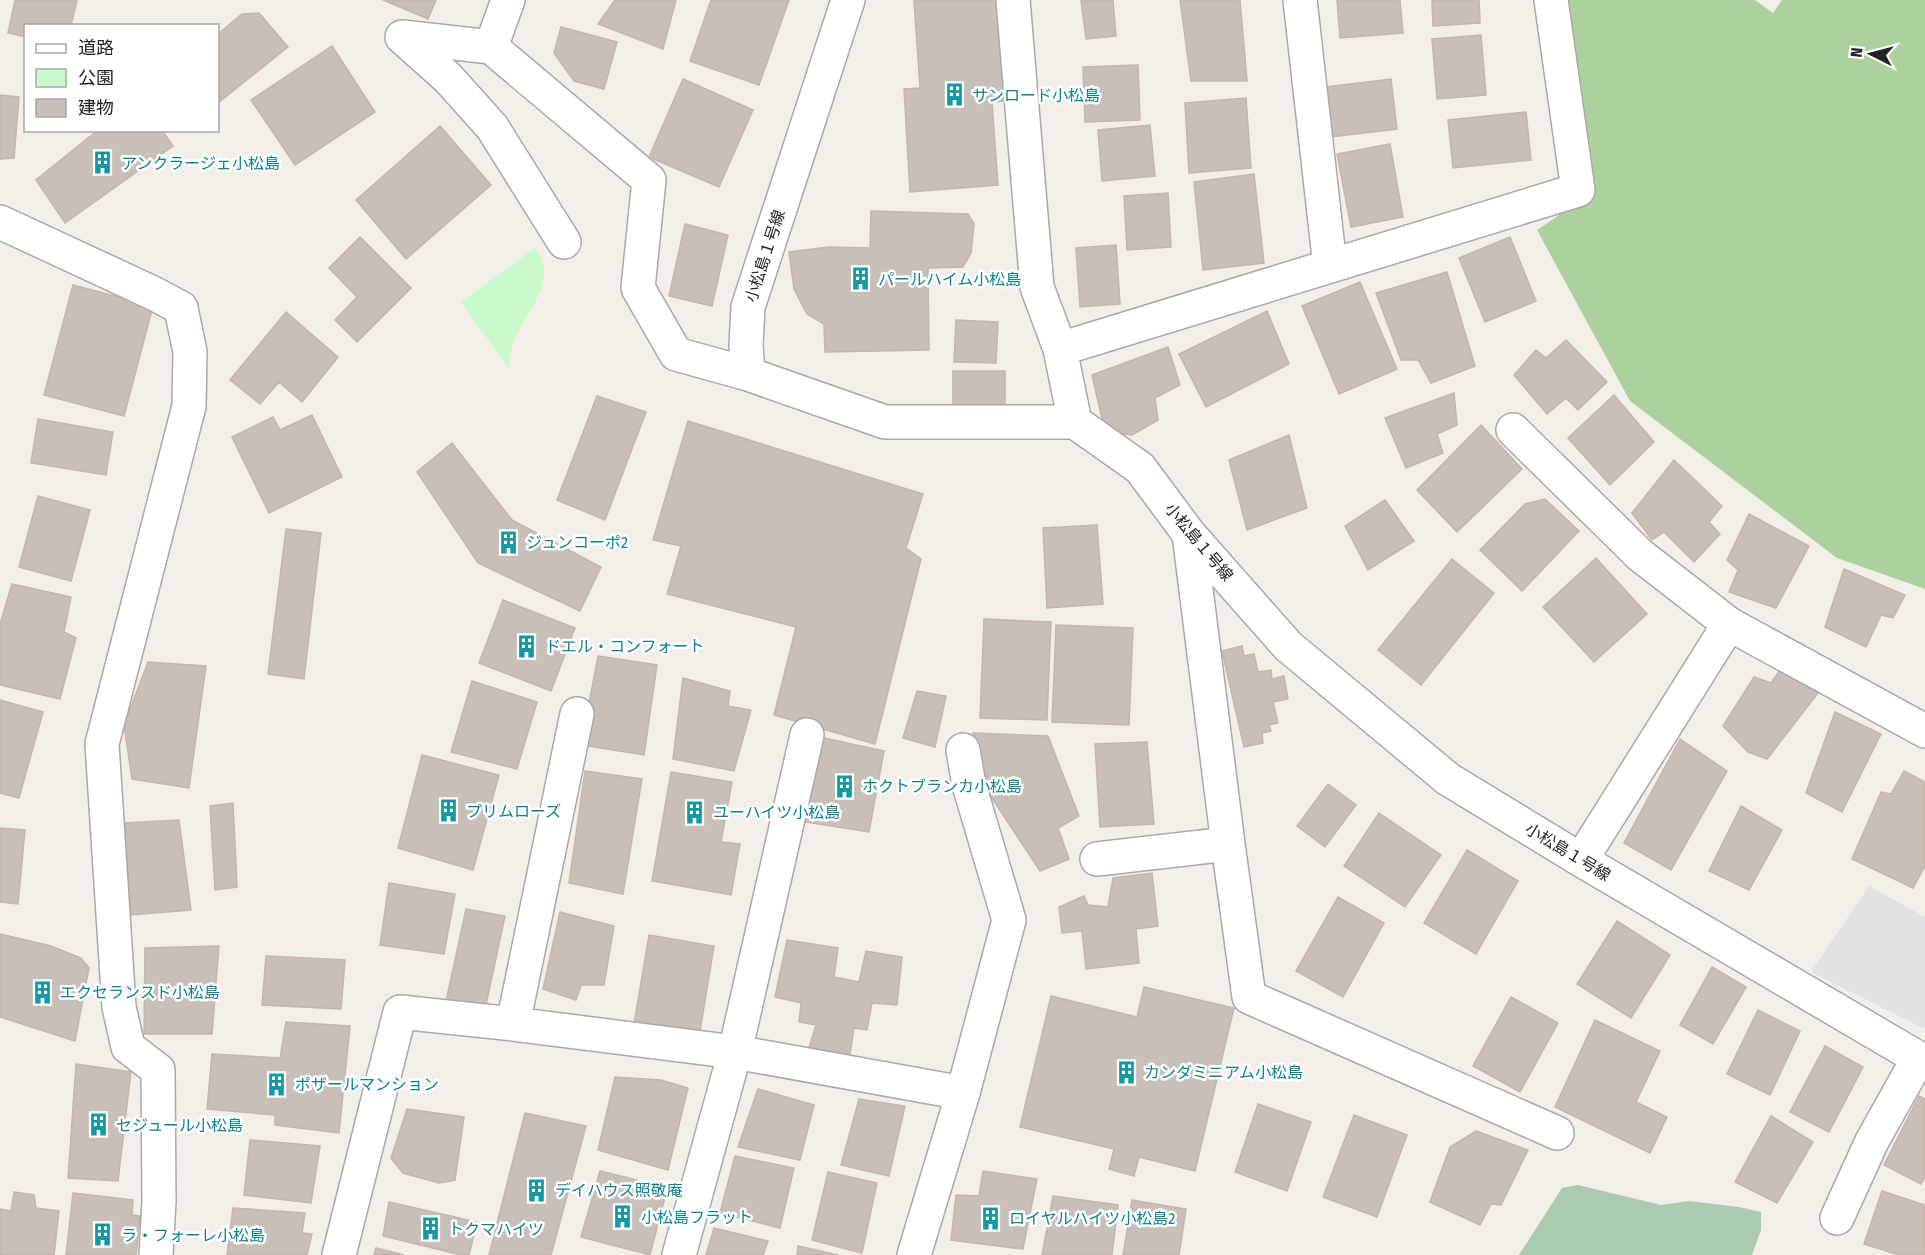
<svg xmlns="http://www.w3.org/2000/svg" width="1925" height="1255" font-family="'Fira Sans Condensed','Noto Sans JP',sans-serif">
<rect width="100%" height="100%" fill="#f2efe9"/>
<path fill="#add19e" d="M 1558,0 L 1755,0 L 1773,13 L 1782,0 L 1925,0 L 1925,589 L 1837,558 L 1630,401 L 1537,230 L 1586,197 Z"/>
<path fill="#aacbaf" d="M 1578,1185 L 1661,1205 L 1689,1201 L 1739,1207 L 1761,1212 L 1761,1230 L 1752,1255 L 1519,1255 L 1562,1188 Z"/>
<path fill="#c8facc" d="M 535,248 C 537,252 541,256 542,260 C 552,290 520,320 512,347 C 510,354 509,362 510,370 L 461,302 Z"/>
<path fill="#e2e2e2" d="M 1869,886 L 1925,917 L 1925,1029 L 1811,972 Z"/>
<path fill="#c7bfb8" stroke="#c4b6ab" stroke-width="1.5" d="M 15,0 L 77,0 L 71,26 L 26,26 L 26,37 L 8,33 Z
M 383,0 L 436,0 L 428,19 Z
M 615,0 L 676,0 L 663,49 L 598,24 Z
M 711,0 L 789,0 L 759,85 L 690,61 Z
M 914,0 L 998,0 L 1005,101 L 992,102 L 998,185 L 910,192 L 904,89 L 920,88 Z
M 1081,0 L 1113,0 L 1116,36 L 1086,39 Z
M 1180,0 L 1240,0 L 1247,81 L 1191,81 Z
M 1337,0 L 1400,0 L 1403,33 L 1340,38 Z
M 1432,0 L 1479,0 L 1480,23 L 1433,26 Z
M 259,13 L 288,47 L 218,103 L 218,34 L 242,14 Z
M 561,27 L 617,42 L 604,89 L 574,81 L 554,53 Z
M 1481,35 L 1486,95 L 1437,99 L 1432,39 Z
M 332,46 L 375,112 L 295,165 L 251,100 Z
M 1138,65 L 1140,120 L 1085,122 L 1083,67 Z
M 683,79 L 753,110 L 719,187 L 649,157 Z
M 1391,79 L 1397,129 L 1331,137 L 1326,87 Z
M 0,95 L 19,97 L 14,158 L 0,159 Z
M 1246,98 L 1251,168 L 1189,173 L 1185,103 Z
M 1526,112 L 1531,160 L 1453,168 L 1448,120 Z
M 1150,125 L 1155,176 L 1102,181 L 1098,130 Z
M 440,126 L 491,185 L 406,259 L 356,200 Z
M 98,130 L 162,130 L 173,146 L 65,223 L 36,180 Z
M 1390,144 L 1403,217 L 1351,227 L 1337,154 Z
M 1254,174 L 1264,263 L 1203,270 L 1194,182 Z
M 1168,193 L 1171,247 L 1127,250 L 1124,196 Z
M 871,211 L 968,214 L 974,224 L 971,253 L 963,267 L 928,268 L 929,350 L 825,352 L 824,324 L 807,314 L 794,289 L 789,252 L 829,247 L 870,248 Z
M 685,224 L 728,235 L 712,306 L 669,296 Z
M 360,237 L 411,288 L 357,342 L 335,320 L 357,297 L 329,268 Z
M 1510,237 L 1536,301 L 1485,322 L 1459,258 Z
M 1116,245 L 1120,304 L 1080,307 L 1076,248 Z
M 1447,272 L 1475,366 L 1431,383 L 1418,360 L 1401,360 L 1376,293 Z
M 1360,282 L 1397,369 L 1339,394 L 1302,306 Z
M 73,285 L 153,306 L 124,416 L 44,395 Z
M 1267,311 L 1289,364 L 1206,407 L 1179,354 Z
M 286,312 L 338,357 L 302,402 L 279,382 L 260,404 L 230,380 Z
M 956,320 L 998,322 L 996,363 L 954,362 Z
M 1566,340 L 1607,382 L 1578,410 L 1566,398 L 1547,414 L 1514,375 L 1536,350 L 1546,358 Z
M 1168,347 L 1180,385 L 1155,398 L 1158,420 L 1132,435 L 1105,432 L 1092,375 Z
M 953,371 L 1005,371 L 1005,408 L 953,408 Z
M 1454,393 L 1457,425 L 1437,434 L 1443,453 L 1406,468 L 1385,418 Z
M 1614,395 L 1654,442 L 1610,485 L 1568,438 Z
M 597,396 L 646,412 L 605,520 L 557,500 Z
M 312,415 L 342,477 L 269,513 L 232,437 L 273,417 L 280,430 Z
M 38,419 L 113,432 L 106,475 L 31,463 Z
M 688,421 L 923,494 L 906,548 L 921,559 L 875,744 L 774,715 L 796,627 L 667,594 L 681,546 L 653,540 Z
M 1481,425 L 1522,469 L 1457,532 L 1417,490 Z
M 1289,435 L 1307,508 L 1247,530 L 1229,460 Z
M 452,443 L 512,520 L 601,567 L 580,611 L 478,563 L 417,472 Z
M 1674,460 L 1722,506 L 1709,522 L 1720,534 L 1694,562 L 1664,532 L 1652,540 L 1632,513 Z
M 38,496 L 90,510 L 71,581 L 19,567 Z
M 1545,499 L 1579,531 L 1522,591 L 1480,550 L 1525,504 Z
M 1385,500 L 1414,541 L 1368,570 L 1345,526 Z
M 1749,514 L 1809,546 L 1776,608 L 1729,592 L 1738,570 L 1727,560 Z
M 1097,525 L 1103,604 L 1047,608 L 1043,528 Z
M 286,529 L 321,533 L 304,679 L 268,674 Z
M 1596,558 L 1647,614 L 1594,662 L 1543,607 Z
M 1452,559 L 1494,593 L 1421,685 L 1378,650 Z
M 1844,569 L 1905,595 L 1893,618 L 1881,615 L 1866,647 L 1825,627 Z
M 12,584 L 71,597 L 64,632 L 76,638 L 60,699 L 0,685 L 0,624 Z
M 503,600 L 575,628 L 551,691 L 479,663 Z
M 984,619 L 1051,622 L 1047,720 L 980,718 Z
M 1056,625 L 1133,628 L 1129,725 L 1052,722 Z
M 1242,646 L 1244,656 L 1254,654 L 1258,672 L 1271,670 L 1272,679 L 1284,676 L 1288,699 L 1273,702 L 1278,723 L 1269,725 L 1271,731 L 1262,733 L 1263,743 L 1244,747 L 1222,651 Z
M 598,656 L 657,665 L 644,755 L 581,745 Z
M 148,662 L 206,666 L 189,788 L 132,779 L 124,725 Z
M 1780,670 L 1818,693 L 1767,759 L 1748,752 L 1723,726 L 1754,677 L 1771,683 Z
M 683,678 L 730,691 L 728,706 L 751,710 L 734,771 L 673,759 Z
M 472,681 L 537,702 L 517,769 L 451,752 Z
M 917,691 L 946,696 L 935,747 L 903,738 Z
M 0,700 L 43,712 L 19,798 L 0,793 Z
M 1835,712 L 1881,734 L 1842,812 L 1806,793 Z
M 973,733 L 1048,736 L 1079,816 L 1058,828 L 1069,859 L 1040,871 L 976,774 Z
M 820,737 L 884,751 L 869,832 L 805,822 Z
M 1680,739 L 1727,771 L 1671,870 L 1624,843 Z
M 1147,742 L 1154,824 L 1100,827 L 1095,744 Z
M 422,755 L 499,775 L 473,870 L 398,848 Z
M 585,771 L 642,779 L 623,894 L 569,883 Z
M 1904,771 L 1925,782 L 1925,866 L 1913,888 L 1852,859 L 1881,792 L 1891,794 Z
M 671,772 L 732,782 L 721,842 L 740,844 L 731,895 L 652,881 Z
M 1328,784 L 1356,805 L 1325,847 L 1297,826 Z
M 233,803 L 237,887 L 215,890 L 210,806 Z
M 1741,806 L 1782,830 L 1749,890 L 1709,871 Z
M 1379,813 L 1441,855 L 1405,907 L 1344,866 Z
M 179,820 L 191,910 L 131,915 L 124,823 Z
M 0,828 L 25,830 L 18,904 L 0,902 Z
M 1467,850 L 1518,881 L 1476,954 L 1424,923 Z
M 1152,873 L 1158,926 L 1136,929 L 1139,963 L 1086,969 L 1082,931 L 1062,933 L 1059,907 L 1084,896 L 1088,905 L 1108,907 L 1113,878 Z
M 389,883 L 455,894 L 444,954 L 380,945 Z
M 1338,897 L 1384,923 L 1343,997 L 1296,971 Z
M 466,909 L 505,916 L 484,1014 L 445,1006 Z
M 560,912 L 614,926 L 604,985 L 581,985 L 576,1000 L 543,989 Z
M 1617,921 L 1670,955 L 1631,1018 L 1577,984 Z
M 0,934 L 51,946 L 81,958 L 89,968 L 75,1041 L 0,1017 Z
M 649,935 L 714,946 L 699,1037 L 634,1024 Z
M 787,940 L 838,948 L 834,977 L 859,982 L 866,951 L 902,957 L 897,1005 L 872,1003 L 867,1030 L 854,1028 L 850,1055 L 809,1048 L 816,1025 L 799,1022 L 801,1003 L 775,997 Z
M 219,946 L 212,1034 L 144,1034 L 145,948 Z
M 266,956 L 345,960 L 341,1009 L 262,1005 Z
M 1712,967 L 1746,987 L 1713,1044 L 1680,1025 Z
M 1144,987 L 1234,1008 L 1195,1171 L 1139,1157 L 1134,1176 L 1109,1169 L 1114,1149 L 1020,1127 L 1051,996 L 1137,1017 Z
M 1511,997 L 1558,1023 L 1520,1092 L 1473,1066 Z
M 1758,1010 L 1800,1031 L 1770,1095 L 1727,1074 Z
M 1595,1020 L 1660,1051 L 1636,1102 L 1667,1117 L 1650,1153 L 1555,1107 Z
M 286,1022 L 350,1026 L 339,1133 L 275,1125 L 275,1115 L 207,1109 L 212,1054 L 280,1058 Z
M 1825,1046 L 1863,1067 L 1829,1132 L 1790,1112 Z
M 76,1064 L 131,1072 L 118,1181 L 68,1178 Z
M 615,1077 L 661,1080 L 688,1088 L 668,1170 L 598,1150 Z
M 758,1089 L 814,1105 L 800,1160 L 738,1147 Z
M 1919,1096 L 1925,1099 L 1925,1177 L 1921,1184 L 1884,1165 Z
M 859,1099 L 905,1106 L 889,1176 L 841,1165 Z
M 1258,1104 L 1311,1122 L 1287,1191 L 1235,1172 Z
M 407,1109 L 464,1117 L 455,1180 L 439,1183 L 403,1173 L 391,1158 Z
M 525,1113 L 586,1126 L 551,1255 L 489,1255 Z
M 1354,1115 L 1407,1135 L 1377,1217 L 1323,1197 Z
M 1771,1116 L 1813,1142 L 1777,1203 L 1735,1182 Z
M 1476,1131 L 1528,1150 L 1501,1205 L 1491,1204 L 1480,1225 L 1430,1202 L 1450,1147 Z
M 250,1140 L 320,1146 L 311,1203 L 244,1195 Z
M 735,1156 L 794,1168 L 780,1228 L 720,1213 Z
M 600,1171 L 637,1180 L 636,1191 L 665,1197 L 650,1255 L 581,1237 Z
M 983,1171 L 1037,1179 L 1023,1249 L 951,1240 L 956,1195 L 979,1196 Z
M 828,1172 L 877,1183 L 862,1253 L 812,1240 Z
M 1882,1191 L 1925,1205 L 1925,1255 L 1899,1255 L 1864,1244 Z
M 14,1192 L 34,1195 L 36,1208 L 59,1211 L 54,1255 L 0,1255 L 0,1209 L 11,1211 Z
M 73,1193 L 133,1200 L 132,1215 L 140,1216 L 136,1255 L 66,1255 Z
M 1053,1196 L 1118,1205 L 1112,1255 L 1042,1255 Z
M 1132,1200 L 1186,1209 L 1179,1255 L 1123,1255 Z
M 389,1202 L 477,1222 L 469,1255 L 461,1255 L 383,1236 Z
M 233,1208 L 305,1213 L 302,1233 L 312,1234 L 307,1255 L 227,1255 Z
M 714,1228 L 768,1241 L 763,1255 L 706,1255 Z
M 798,1246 L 838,1255 L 797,1255 Z
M 376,1248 L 404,1255 L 374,1255 Z"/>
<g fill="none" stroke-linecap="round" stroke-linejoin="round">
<defs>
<path id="minor" d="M 508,0 L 491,47 L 649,180 L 638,288 L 676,354 L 748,374
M 848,0 L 748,307 L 746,345 L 748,374 L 885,422 L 1075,422 L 1140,468 L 1189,534 L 1288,646 L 1448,779 L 1581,860 L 1925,1062
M 1013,0 L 1037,287 L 1060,349 L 1075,422
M 1300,0 L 1330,266
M 491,47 L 402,37 L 448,78 L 492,127 L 564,242
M 0,222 L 155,294 L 181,308 L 190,352 L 189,406 L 102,744 L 119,1007 L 128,1047 L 158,1070 L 159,1201 L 156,1255
M 1060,349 L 1578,190 L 1551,0
M 1513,430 L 1640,555 L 1729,624 L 1925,731
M 1189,534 L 1228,844 L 1249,997 L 1557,1133
M 1097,859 L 1228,844
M 1581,860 L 1729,624
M 513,1024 L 577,714
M 1837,1218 L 1872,1141 L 1918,1059
M 339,1255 L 400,1012 L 513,1024 L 735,1052 L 963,1093
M 679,1255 L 735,1052 L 807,735
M 914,1255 L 963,1093 L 1009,920 L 969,785 L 963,750"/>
</defs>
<use href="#minor" stroke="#a9a9a9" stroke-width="36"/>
<use href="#minor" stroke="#fff" stroke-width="33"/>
</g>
<defs>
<symbol id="building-bare" viewBox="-9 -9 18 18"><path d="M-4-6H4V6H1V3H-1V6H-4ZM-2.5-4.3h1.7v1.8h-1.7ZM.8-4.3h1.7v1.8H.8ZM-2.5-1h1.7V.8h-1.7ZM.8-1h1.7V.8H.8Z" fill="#0f9aa8" stroke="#fff" stroke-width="2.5" paint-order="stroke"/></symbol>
</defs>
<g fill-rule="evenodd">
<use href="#building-bare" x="938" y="78" width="33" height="33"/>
<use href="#building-bare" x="86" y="146" width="33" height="33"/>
<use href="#building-bare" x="844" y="262" width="33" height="33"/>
<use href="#building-bare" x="492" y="526" width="33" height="33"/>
<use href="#building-bare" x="510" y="630" width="33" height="33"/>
<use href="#building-bare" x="828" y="770" width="33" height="33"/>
<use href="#building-bare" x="432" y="794" width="33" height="33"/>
<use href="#building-bare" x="678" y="796" width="33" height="33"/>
<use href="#building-bare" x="26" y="976" width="33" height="33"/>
<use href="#building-bare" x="1110" y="1056" width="33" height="33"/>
<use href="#building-bare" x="260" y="1068" width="33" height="33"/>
<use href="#building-bare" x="82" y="1108" width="33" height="33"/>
<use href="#building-bare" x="520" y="1174" width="33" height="33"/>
<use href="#building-bare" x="606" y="1200" width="33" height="33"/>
<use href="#building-bare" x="974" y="1202" width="33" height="33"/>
<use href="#building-bare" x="414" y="1212" width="33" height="33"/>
<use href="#building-bare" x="86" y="1218" width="33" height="33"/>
</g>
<g text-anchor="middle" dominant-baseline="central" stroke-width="5" stroke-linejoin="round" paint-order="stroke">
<g font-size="16" fill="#0d838f" stroke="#fff" text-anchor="start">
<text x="972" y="95">サンロード小松島</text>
<text x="121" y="163">アンクラージェ小松島</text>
<text x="878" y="279">パールハイム小松島</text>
<text x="526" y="542">ジュンコーポ2</text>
<text x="545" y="646">ドエル・コンフォート</text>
<text x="862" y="786">ホクトブランカ小松島</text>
<text x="466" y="811">プリムローズ</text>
<text x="713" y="812">ユーハイツ小松島</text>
<text x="60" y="992">エクセランスド小松島</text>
<text x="1144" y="1072">カンダミニアム小松島</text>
<text x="295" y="1084">ポザールマンション</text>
<text x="116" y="1125">セジュール小松島</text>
<text x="555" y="1190">デイハウス照敬庵</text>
<text x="641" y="1217">小松島フラット</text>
<text x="1009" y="1218">ロイヤルハイツ小松島2</text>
<text x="448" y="1229">トクマハイツ</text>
<text x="121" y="1235">ラ・フォーレ小松島</text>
</g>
<g font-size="16" fill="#222" stroke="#fff">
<text transform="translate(765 256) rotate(-72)">小松島１号線</text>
<text transform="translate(1199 542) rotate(50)">小松島１号線</text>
<text transform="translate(1568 852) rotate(31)">小松島１号線</text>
</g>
</g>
<rect x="24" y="24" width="195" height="108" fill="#ffffff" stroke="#a7a7a7" stroke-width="1.5"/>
<rect x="36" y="44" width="30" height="9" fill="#ffffff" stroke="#a7a7a7" stroke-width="1.5"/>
<text x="78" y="54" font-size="18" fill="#222222">道路</text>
<rect x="36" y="69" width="30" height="18" fill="#c8facc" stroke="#a7a7a7" stroke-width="1.5"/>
<text x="78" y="84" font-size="18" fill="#222222">公園</text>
<rect x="36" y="99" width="30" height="18" fill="#c7bfb8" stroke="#a7a7a7" stroke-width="1.5"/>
<text x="78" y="114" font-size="18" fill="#222222">建物</text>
<g transform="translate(1871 54) rotate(276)" stroke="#ffffff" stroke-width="4.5" paint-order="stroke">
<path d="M0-4.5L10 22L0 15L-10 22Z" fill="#222222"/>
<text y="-9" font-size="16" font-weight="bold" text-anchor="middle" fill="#222222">N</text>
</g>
</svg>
